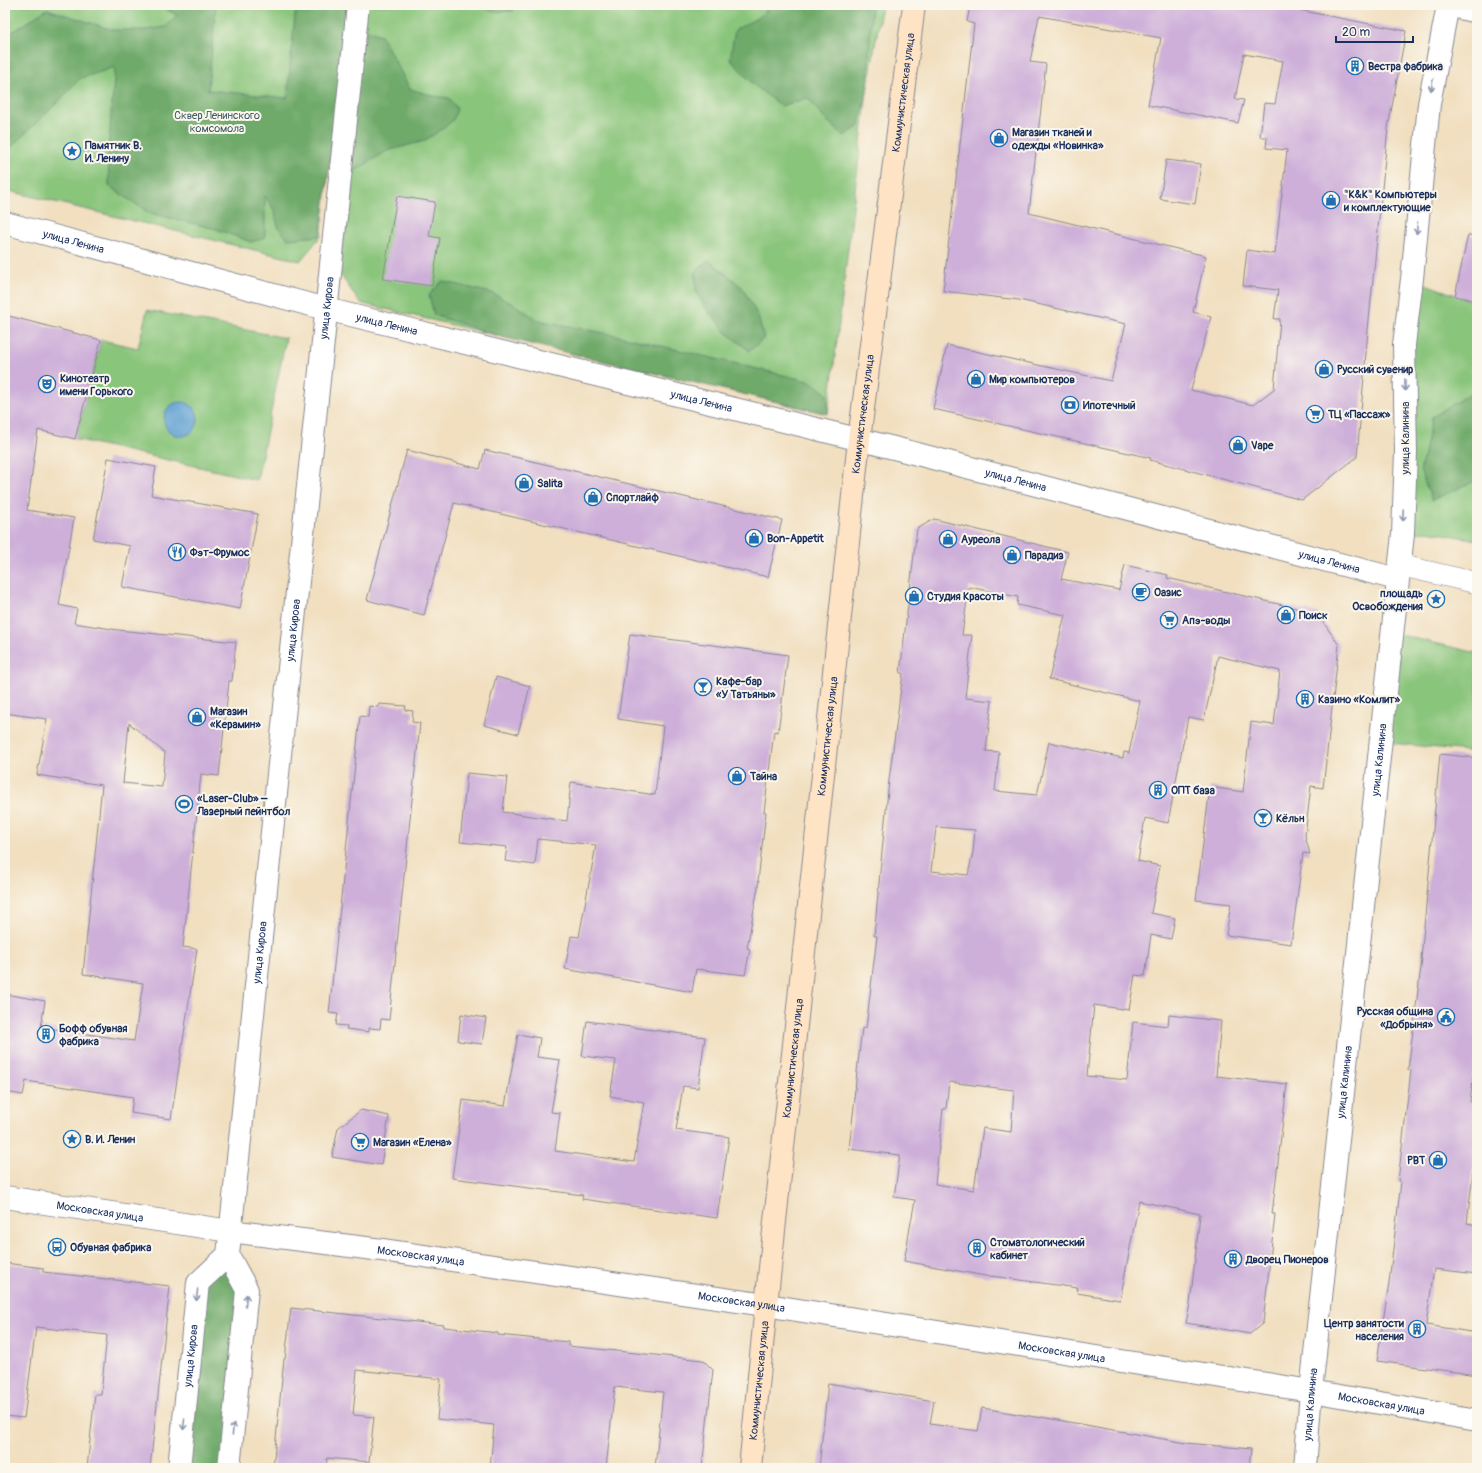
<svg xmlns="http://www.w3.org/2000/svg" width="1482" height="1473" font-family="Pangolin,sans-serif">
<rect width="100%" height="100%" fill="#fbf7ec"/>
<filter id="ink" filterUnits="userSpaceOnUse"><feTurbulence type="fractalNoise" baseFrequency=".025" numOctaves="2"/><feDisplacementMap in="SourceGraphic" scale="8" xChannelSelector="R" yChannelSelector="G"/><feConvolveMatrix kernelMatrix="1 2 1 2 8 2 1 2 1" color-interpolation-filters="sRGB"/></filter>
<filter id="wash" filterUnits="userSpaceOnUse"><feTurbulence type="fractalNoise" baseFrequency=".012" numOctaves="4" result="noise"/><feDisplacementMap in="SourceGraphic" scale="16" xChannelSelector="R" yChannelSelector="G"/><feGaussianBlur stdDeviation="0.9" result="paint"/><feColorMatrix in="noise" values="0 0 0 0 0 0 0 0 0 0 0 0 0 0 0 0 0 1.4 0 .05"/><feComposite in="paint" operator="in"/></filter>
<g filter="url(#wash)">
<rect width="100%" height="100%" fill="#f1dfc0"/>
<path fill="#8ac57b" stroke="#527a6c" d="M 5,5 L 348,5 L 321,236 L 300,261 L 5,190 Z
M 358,5 L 882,5 L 867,92 L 828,414 L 360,303 L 331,261 Z
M 1412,279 L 1477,303 L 1477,540 L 1427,531 L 1403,534 Z
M 147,310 L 286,338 L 257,480 L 75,439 L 101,340 L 138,348 Z
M 1392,633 L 1477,653 L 1477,752 L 1381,742 Z"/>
<path fill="#6faa6b" stroke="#456c64" d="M 162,5 L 216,5 L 208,90 L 287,98 L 296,5 L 348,5 L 321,236 L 288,239 L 278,227 L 274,210 L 265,196 L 265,238 L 251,242 L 216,229 L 149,213 L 109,186 L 108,151 L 115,67 L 79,79 L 61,99 L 5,153 L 5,37 L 47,9 L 113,30 L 145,30 L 166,27 L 177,15 L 162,7 Z
M 480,5 L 515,5 L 513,11 L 493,12 Z
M 772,5 L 872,5 L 867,92 L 858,127 L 844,136 L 823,117 L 808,98 L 781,106 L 754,85 L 730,59 L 735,30 L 759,17 Z
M 356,26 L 381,35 L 410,89 L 434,96 L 449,98 L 457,109 L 453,120 L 444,128 L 424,141 L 387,151 L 339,181 Z
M 709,260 L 742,287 L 758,316 L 764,338 L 750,351 L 729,335 L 707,310 L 696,291 L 695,271 Z
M 442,281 L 492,293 L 515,305 L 538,320 L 620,336 L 812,382 L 827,394 L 828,414 L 505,338 L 434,315 L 429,295 Z
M 1477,389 L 1477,478 L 1473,482 L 1432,500 L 1420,471 L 1432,417 Z
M 228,1255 L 247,1290 L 229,1468 L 179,1468 L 198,1283 Z"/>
<path fill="#60a1d3" stroke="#3e6898" d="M164 419a17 17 0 1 1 34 0a17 17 0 1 1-34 0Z"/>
<g id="blocks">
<path fill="#cdafd9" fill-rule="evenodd" d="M 970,5 L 1273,5 L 1406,31 L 1388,128 L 1368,330 L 1357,457 L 1302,500 L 1150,460 L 1151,458 L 933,409 L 947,345 L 1111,381 L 1126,324 L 1019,300 L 943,291 L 974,24 L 967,22 ZM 1039,16 L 1161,38 L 1148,105 L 1238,123 L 1244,100 L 1235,99 L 1244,54 L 1283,61 L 1275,104 L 1264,103 L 1260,137 L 1267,137 L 1266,148 L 1287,150 L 1275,254 L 1247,250 L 1243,286 L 1278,290 L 1274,319 L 1280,319 L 1274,389 L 1253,405 L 1191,390 L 1211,317 L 1193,312 L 1206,256 L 1029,213 L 1046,64 L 1030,62 Z
M 1166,160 L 1201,164 L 1195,204 L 1160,199 Z
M 397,196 L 435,202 L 429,236 L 440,238 L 432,286 L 383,279 Z
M 1468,235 L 1477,236 L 1477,301 L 1455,296 Z
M 5,315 L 101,340 L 75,439 L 38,430 L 27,510 L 74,518 L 59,605 L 77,609 L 74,623 L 118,630 L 236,642 L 232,681 L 229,681 L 219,776 L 201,774 L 183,947 L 197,949 L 171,1119 L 131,1113 L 133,1097 L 26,1081 L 23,1095 L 5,1092 L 5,994 L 45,1001 L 41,1027 L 134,1041 L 143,983 L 83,974 L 102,785 L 37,775 L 47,719 L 5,713 ZM 129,723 L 165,753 L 162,787 L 123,783 Z
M 407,450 L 480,469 L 485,450 L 782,520 L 768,577 L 454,503 L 424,615 L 367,600 Z
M 108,458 L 156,467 L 151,495 L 258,514 L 240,609 L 122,587 L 130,546 L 93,539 Z
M 934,519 L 1068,552 L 1061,579 L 1119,590 L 1125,565 L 1168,575 L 1167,578 L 1317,613 L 1339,645 L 1323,788 L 1311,786 L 1305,836 L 1310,854 L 1303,853 L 1291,944 L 1226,935 L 1231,904 L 1196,900 L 1210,787 L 1243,792 L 1251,722 L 1274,725 L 1280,671 L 1218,656 L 1204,720 L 1188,717 L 1168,823 L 1145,818 L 1138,861 L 1160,866 L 1151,913 L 1175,918 L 1171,939 L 1151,935 L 1145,976 L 1135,975 L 1129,1010 L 1094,1005 L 1087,1076 L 1127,1080 L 1133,1022 L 1168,1026 L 1169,1015 L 1221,1021 L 1216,1076 L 1287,1084 L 1272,1214 L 1275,1214 L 1263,1323 L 1250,1334 L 1186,1323 L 1190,1304 L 1200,1214 L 1139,1201 L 1120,1300 L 1077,1293 L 1078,1288 L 991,1276 L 991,1277 L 904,1261 L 915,1200 L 894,1197 L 900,1155 L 849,1149 L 855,1098 L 854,1098 L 862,1028 L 866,1028 L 877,936 L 874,936 L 881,862 L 889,780 L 903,673 L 900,673 L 917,529 ZM 969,587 L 1018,597 L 1017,605 L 1065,615 L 1049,679 L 1140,701 L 1129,753 L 1124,752 L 1123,758 L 1049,742 L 1037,795 L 995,791 L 999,752 L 986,751 L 992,701 L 965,698 L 972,635 L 962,635 ZM 936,827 L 975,830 L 973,852 L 968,875 L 931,871 ZM 949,1082 L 1014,1090 L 1011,1132 L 983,1128 L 974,1190 L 935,1184 L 943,1109 L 946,1109 Z
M 630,634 L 788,655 L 778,732 L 774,731 L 764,812 L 766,812 L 758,881 L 759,881 L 747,948 L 750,949 L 745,975 L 696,969 L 692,992 L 565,969 L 571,936 L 579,937 L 596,845 L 538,839 L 535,865 L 505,861 L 507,847 L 460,842 L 467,773 L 507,777 L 503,812 L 567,821 L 571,782 L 655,795 L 663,726 L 618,719 Z
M 496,677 L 530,686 L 518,734 L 484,725 Z
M 379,704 L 406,706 L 405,710 L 413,711 L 412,722 L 420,723 L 389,1020 L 381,1019 L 380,1029 L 369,1028 L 369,1032 L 346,1029 L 347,1026 L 336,1025 L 338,1014 L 329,1013 L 360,716 L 368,717 L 369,706 L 378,707 Z
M 1440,754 L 1477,758 L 1477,1049 L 1470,1102 L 1477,1103 L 1477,1139 L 1467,1223 L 1477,1225 L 1477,1274 L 1434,1269 L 1426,1325 L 1477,1333 L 1477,1375 L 1377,1361 L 1389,1283 L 1401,1182 L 1398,1181 L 1411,1070 L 1408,1070 L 1422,959 L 1421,959 Z
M 461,1014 L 486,1018 L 482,1044 L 458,1041 Z
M 587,1021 L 705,1037 L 698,1088 L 683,1086 L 676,1130 L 729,1137 L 717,1218 L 582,1199 L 583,1195 L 452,1178 L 463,1100 L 505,1106 L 518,1034 L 540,1038 L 537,1057 L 560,1060 L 551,1112 L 560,1113 L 555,1151 L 634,1162 L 644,1102 L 610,1096 L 616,1060 L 582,1056 Z
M 361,1110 L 389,1116 L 381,1165 L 332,1157 L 338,1128 Z
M 5,1263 L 43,1268 L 43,1272 L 170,1286 L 150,1468 L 87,1468 L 95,1394 L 101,1394 L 107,1335 L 36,1327 L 24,1418 L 5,1416 Z
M 291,1308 L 444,1325 L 444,1327 L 498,1333 L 498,1335 L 568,1342 L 568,1346 L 703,1360 L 713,1370 L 702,1468 L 655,1468 L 663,1392 L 615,1387 L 606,1468 L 490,1468 L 494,1425 L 437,1419 L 441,1379 L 357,1370 L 353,1415 L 374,1417 L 369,1462 L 327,1458 L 326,1468 L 273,1468 L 284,1359 L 285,1359 Z
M 828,1383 L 934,1401 L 930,1424 L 978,1431 L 982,1408 L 1041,1418 L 1041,1417 L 1186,1443 L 1251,1449 L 1249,1468 L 819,1468 Z"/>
</g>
</g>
<g filter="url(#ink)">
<use href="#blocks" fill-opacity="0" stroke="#86878f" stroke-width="1"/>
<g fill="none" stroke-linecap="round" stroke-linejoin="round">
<defs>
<path id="pedestrian" d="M 1399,565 L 1477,583"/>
<g id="minor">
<path id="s1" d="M 5,223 L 326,309 L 898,449 L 1397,579"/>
<path id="s2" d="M 5,1197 L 230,1231 L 382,1250 L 766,1305 L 1311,1391 L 1477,1420"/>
<path id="s3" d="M 179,1468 L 198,1283 L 228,1255"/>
<path id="s4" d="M 229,1468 L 247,1290 L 228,1255 L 358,5"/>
<path id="s5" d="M 1305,1468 L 1311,1391 L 1403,534 L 1406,452 L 1404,345 L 1412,279 L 1429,104 L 1448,5"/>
</g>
<path id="tertiary" d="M 1448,5 L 1477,12"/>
<g id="secondary">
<path id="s6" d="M 750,1468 L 766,1305 L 859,440 L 914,5"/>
</g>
</defs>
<use href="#pedestrian" stroke="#86878f" stroke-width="22"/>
<use href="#minor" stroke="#86878f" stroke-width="24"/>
<use href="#tertiary" stroke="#86878f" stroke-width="24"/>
<use href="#secondary" stroke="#86878f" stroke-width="24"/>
<use href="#pedestrian" stroke="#fff" stroke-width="21"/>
<use href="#minor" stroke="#fff" stroke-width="22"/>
<use href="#tertiary" stroke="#fff" stroke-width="22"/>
<use href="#secondary" stroke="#fee4c5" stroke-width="22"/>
</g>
<defs><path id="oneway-shaft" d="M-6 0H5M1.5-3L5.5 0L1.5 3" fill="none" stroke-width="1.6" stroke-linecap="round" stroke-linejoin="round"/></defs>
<g stroke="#8d97ae">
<use href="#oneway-shaft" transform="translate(1432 85) rotate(101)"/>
<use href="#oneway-shaft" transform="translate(1417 228) rotate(95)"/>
<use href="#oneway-shaft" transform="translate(1405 385) rotate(89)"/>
<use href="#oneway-shaft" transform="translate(1403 515) rotate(92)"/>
<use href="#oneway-shaft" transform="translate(197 1295) rotate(96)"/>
<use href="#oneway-shaft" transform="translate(246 1300) rotate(-84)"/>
<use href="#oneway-shaft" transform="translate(184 1424) rotate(96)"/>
<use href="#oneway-shaft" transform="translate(233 1429) rotate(-84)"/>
</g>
</g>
<defs>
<symbol id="building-ring" viewBox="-11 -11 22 22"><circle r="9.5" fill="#fbf7ec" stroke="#1f6fb2" stroke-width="1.5"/><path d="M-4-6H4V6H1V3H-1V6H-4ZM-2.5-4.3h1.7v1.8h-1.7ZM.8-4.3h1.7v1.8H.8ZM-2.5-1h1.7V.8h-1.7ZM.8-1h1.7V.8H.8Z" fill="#1f6fb2"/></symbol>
<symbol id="shop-ring" viewBox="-11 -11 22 22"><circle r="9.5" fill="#fbf7ec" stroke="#1f6fb2" stroke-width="1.5"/><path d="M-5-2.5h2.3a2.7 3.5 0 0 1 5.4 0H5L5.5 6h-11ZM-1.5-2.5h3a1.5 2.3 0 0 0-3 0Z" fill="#1f6fb2"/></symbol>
<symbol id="sight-ring" viewBox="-11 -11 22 22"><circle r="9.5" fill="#fbf7ec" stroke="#1f6fb2" stroke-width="1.5"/><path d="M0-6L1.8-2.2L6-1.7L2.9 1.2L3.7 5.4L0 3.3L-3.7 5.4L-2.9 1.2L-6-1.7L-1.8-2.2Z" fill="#1f6fb2"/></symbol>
<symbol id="theatre-ring" viewBox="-11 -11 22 22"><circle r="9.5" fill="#fbf7ec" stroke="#1f6fb2" stroke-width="1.5"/><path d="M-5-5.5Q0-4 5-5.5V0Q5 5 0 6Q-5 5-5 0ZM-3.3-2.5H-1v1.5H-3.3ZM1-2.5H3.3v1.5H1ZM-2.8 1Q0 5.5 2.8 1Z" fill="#1f6fb2"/></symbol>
<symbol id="bank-ring" viewBox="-11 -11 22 22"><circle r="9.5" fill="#fbf7ec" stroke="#1f6fb2" stroke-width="1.5"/><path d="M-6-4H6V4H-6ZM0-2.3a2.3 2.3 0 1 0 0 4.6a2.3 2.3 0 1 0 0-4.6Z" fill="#1f6fb2"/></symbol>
<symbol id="supermarket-ring" viewBox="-11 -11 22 22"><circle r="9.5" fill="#fbf7ec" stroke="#1f6fb2" stroke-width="1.5"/><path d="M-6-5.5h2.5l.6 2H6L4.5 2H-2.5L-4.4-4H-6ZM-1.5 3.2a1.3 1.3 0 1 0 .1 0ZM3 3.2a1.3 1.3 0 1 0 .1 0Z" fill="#1f6fb2"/></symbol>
<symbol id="restaurant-ring" viewBox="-11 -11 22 22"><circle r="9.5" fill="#fbf7ec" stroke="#1f6fb2" stroke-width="1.5"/><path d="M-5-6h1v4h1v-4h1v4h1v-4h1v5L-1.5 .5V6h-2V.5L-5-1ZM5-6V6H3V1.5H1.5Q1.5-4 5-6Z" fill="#1f6fb2"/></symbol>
<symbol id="cafe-ring" viewBox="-11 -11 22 22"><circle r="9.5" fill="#fbf7ec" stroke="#1f6fb2" stroke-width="1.5"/><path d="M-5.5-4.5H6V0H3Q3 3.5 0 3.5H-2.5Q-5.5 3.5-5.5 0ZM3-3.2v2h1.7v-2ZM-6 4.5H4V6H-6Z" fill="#1f6fb2"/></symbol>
<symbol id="bar-ring" viewBox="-11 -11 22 22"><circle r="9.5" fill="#fbf7ec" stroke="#1f6fb2" stroke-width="1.5"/><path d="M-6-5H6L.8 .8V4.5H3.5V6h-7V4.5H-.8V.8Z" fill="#1f6fb2"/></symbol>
<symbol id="stadium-ring" viewBox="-11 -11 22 22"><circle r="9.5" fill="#fbf7ec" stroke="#1f6fb2" stroke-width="1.5"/><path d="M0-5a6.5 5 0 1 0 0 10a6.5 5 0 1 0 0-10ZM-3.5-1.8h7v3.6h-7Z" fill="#1f6fb2"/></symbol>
<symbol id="civic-ring" viewBox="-11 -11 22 22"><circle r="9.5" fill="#fbf7ec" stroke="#1f6fb2" stroke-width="1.5"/><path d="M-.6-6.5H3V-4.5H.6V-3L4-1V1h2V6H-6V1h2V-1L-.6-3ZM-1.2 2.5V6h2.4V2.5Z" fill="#1f6fb2"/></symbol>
<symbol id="bus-ring" viewBox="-11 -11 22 22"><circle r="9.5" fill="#fbf7ec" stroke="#1f6fb2" stroke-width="1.5"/><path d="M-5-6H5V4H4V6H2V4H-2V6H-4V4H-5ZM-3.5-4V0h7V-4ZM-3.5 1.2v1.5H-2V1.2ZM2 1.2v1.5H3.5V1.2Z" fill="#1f6fb2"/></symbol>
</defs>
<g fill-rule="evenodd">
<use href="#building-ring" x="1345" y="56" width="20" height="20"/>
<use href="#shop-ring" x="989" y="128" width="20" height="20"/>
<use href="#sight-ring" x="62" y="141" width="20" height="20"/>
<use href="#shop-ring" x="1321" y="190" width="20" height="20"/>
<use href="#shop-ring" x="1314" y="359" width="20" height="20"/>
<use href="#shop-ring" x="966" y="369" width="20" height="20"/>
<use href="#theatre-ring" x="37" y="374" width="20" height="20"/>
<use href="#bank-ring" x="1060" y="395" width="20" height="20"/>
<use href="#supermarket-ring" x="1305" y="404" width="20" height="20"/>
<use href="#shop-ring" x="1228" y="435" width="20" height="20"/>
<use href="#shop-ring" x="514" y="473" width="20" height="20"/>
<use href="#shop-ring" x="583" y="487" width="20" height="20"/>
<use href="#shop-ring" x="744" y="528" width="20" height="20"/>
<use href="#shop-ring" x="938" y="529" width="20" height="20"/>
<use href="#restaurant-ring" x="167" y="542" width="20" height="20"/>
<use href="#shop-ring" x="1002" y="545" width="20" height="20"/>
<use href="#cafe-ring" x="1131" y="582" width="20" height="20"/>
<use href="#shop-ring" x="904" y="586" width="20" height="20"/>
<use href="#sight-ring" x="1426" y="589" width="20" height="20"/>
<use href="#shop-ring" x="1276" y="605" width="20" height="20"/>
<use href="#supermarket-ring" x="1159" y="610" width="20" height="20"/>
<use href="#bar-ring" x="693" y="677" width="20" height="20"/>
<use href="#building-ring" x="1295" y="689" width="20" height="20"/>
<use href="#shop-ring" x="187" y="707" width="20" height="20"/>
<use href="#shop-ring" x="727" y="766" width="20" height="20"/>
<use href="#building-ring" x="1148" y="780" width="20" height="20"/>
<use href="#stadium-ring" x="174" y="794" width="20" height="20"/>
<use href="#bar-ring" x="1253" y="808" width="20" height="20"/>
<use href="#civic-ring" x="1436" y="1007" width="20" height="20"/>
<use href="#building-ring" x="36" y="1024" width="20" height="20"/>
<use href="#sight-ring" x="62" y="1129" width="20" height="20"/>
<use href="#supermarket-ring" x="350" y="1132" width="20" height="20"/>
<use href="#shop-ring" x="1428" y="1150" width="20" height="20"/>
<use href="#bus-ring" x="47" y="1237" width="20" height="20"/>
<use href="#building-ring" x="967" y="1238" width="20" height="20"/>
<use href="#building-ring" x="1223" y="1249" width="20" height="20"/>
<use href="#building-ring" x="1407" y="1319" width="20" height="20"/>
</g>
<g text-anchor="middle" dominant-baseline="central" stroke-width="4" stroke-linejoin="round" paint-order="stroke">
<g font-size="11" font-weight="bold" fill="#1b2f5e" stroke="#fbf7ec" text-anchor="start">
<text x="1368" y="66">Вестра фабрика</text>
<text x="1012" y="132">Магазин тканей и<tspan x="1012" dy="13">одежды «Новинка»</tspan></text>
<text x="85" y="145">Памятник В.<tspan x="85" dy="13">И. Ленину</tspan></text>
<text x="1344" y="194">"К&amp;К" Компьютеры<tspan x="1344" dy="13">и комплектующие</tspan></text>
<text x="1337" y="369">Русский сувенир</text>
<text x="60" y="378">Кинотеатр<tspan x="60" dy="13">имени Горького</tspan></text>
<text x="989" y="379">Мир компьютеров</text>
<text x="1083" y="405">Ипотечный</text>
<text x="1328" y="414">ТЦ «Пассаж»</text>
<text x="1251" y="445">Vape</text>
<text x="537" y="483">Salita</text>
<text x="606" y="497">Спортлайф</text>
<text x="767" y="538">Bon-Appetit</text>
<text x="961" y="539">Ауреола</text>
<text x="190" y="552">Фэт-Фрумос</text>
<text x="1025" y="555">Парадиз</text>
<text x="1154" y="592">Оазис</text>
<text x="1423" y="593" text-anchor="end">площадь<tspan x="1423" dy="13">Освобождения</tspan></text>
<text x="927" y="596">Студия Красоты</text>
<text x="1299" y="615">Поиск</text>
<text x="1182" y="620">Апэ-воды</text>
<text x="716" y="681">Кафе-бар<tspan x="716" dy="13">«У Татьяны»</tspan></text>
<text x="1318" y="699">Казино «Комлит»</text>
<text x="210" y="711">Магазин<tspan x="210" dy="13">«Керамин»</tspan></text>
<text x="750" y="776">Тайна</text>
<text x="1171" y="790">ОПТ база</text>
<text x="197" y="798">«Laser-Club» –<tspan x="197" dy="13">Лазерный пейнтбол</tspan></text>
<text x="1276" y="818">Кёльн</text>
<text x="1433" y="1011" text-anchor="end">Русская община<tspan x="1433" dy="13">«Добрыня»</tspan></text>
<text x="59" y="1028">Бофф обувная<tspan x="59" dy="13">фабрика</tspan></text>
<text x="85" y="1139">В. И. Ленин</text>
<text x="373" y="1142">Магазин «Елена»</text>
<text x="1425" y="1160" text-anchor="end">РВТ</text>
<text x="990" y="1242">Стоматологический<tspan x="990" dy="13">кабинет</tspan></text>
<text x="70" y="1247">Обувная фабрика</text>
<text x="1246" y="1259">Дворец Пионеров</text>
<text x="1404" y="1323" text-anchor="end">Центр занятости<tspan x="1404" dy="13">населения</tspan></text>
</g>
<g font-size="11" fill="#1b2f5e" stroke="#fbf7ec">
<text stroke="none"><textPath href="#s6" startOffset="1384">Коммунистическая улица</textPath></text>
<text stroke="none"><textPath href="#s1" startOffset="71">улица Ленина</textPath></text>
<text stroke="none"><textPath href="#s4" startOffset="1171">улица Кирова</textPath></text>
<text stroke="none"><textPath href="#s1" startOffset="395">улица Ленина</textPath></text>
<text stroke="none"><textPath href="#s1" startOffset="719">улица Ленина</textPath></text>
<text stroke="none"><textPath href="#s6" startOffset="1060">Коммунистическая улица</textPath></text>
<text transform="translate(1405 438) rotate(-90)">улица Калинина</text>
<text stroke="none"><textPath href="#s1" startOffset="1043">улица Ленина</textPath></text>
<text stroke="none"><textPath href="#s1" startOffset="1367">улица Ленина</textPath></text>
<text stroke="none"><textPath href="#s4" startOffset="847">улица Кирова</textPath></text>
<text stroke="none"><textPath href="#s6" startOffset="736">Коммунистическая улица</textPath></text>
<text stroke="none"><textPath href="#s5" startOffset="712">улица Калинина</textPath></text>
<text stroke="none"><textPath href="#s4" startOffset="523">улица Кирова</textPath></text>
<text stroke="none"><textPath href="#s6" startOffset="412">Коммунистическая улица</textPath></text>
<text stroke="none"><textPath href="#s5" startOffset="388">улица Калинина</textPath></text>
<text stroke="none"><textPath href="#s2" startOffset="96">Московская улица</textPath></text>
<text stroke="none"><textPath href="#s2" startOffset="420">Московская улица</textPath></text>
<text stroke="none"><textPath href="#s2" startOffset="744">Московская улица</textPath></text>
<text stroke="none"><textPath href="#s2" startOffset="1068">Московская улица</textPath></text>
<text stroke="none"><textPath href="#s3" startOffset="113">улица Кирова</textPath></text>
<text stroke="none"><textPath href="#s6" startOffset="88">Коммунистическая улица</textPath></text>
<text stroke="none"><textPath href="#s2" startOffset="1392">Московская улица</textPath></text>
<text stroke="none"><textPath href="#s5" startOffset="64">улица Калинина</textPath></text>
</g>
<g font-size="11" fill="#3c5c67" stroke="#fbf7ec">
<text x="217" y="115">Сквер Ленинского<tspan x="217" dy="13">комсомола</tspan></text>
</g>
</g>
<rect width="1482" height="1473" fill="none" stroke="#fbf7ec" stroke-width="20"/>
<path d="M1336 36v6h77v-6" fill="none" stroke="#1b2f5e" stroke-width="2"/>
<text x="1342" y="36" font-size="12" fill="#1b2f5e" stroke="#fbf7ec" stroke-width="3" paint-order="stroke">20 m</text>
</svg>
